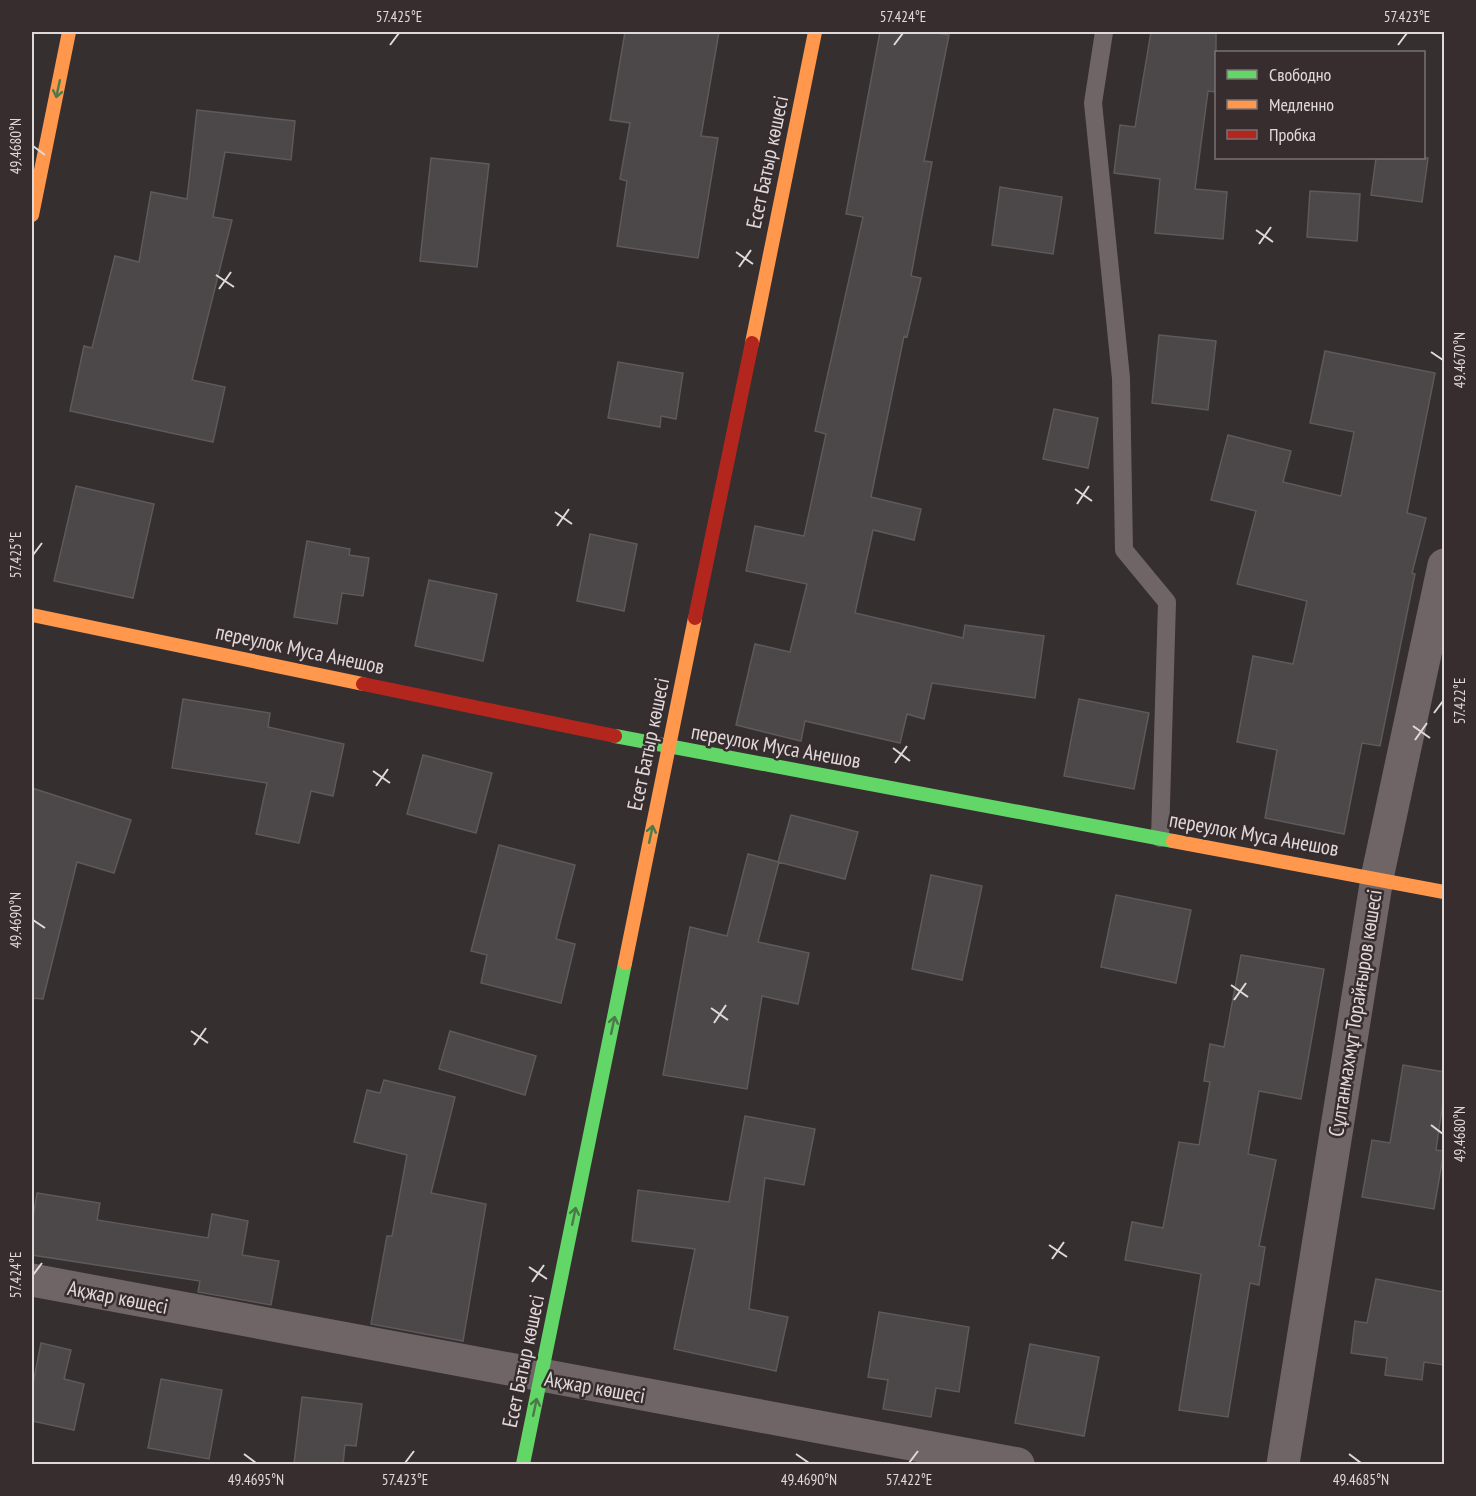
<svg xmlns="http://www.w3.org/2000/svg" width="1476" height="1496" font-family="'PT Sans Narrow',sans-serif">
<rect width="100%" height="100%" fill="#352f30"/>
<path fill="#4c4748" stroke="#5e595a" stroke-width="1.5" d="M 625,32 L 719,32 L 701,136 L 718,138 L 698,258 L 617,246 L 627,181 L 620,179 L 630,123 L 610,120 Z
M 880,32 L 930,32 L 949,35 L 924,161 L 932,162 L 911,276 L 921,278 L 907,337 L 904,336 L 871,497 L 921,509 L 914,540 L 873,530 L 855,613 L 963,638 L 965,625 L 1044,636 L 1035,698 L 932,683 L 924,719 L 907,714 L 900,743 L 805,721 L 801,741 L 736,725 L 755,644 L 790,652 L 807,584 L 746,571 L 755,526 L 804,536 L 826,434 L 815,431 L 863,217 L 846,214 Z
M 1151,32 L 1216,32 L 1216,92 L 1208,91 L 1195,189 L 1227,192 L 1223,239 L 1155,233 L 1160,179 L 1114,173 L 1120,125 L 1135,127 Z
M 197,110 L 295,121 L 291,160 L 225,152 L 213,217 L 232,220 L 192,380 L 225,387 L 213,442 L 70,411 L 84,346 L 92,348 L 115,256 L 139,262 L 151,192 L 187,199 Z
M 431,158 L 489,164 L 477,267 L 420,261 Z
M 1376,158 L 1428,158 L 1422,202 L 1371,195 Z
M 1000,187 L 1062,197 L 1053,254 L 992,245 Z
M 1310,191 L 1360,194 L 1357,241 L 1307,237 Z
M 1159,335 L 1216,341 L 1208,410 L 1152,403 Z
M 1325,351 L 1435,373 L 1407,513 L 1426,518 L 1412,573 L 1415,574 L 1380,746 L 1362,743 L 1344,834 L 1265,818 L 1277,750 L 1237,742 L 1253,656 L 1293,664 L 1307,601 L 1237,584 L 1256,511 L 1211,500 L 1228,435 L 1291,451 L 1283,482 L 1341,496 L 1354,432 L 1310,423 Z
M 618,362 L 683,373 L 676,419 L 661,416 L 660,427 L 608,418 Z
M 1054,409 L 1098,418 L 1088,468 L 1043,459 Z
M 76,486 L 154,504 L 133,598 L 54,581 Z
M 590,534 L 637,544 L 624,611 L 577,601 Z
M 307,541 L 350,549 L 349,555 L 369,558 L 363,596 L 342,593 L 337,624 L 294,617 Z
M 429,580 L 497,594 L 483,661 L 415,646 Z
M 183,699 L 270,713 L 268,727 L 344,744 L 333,796 L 311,791 L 299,843 L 256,834 L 267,783 L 172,768 Z
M 1079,699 L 1149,713 L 1134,789 L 1064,776 Z
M 423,755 L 492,773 L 476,833 L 407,814 Z
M 32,788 L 131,820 L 114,873 L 77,862 L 43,999 L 32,998 Z
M 791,815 L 858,832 L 845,879 L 778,862 Z
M 499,845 L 575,865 L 556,939 L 575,944 L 561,1003 L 481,983 L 487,955 L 471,951 Z
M 748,854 L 779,862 L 758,942 L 809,953 L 798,1004 L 762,996 L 747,1089 L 663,1075 L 690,927 L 727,936 Z
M 931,875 L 982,886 L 962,980 L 912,969 Z
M 1116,895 L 1191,910 L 1176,983 L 1101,967 Z
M 1241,955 L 1324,969 L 1301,1099 L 1259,1091 L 1248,1154 L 1276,1160 L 1259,1246 L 1265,1247 L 1259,1285 L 1250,1283 L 1228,1417 L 1179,1410 L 1201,1274 L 1125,1260 L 1132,1222 L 1163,1228 L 1179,1142 L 1199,1145 L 1210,1082 L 1204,1081 L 1210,1044 L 1224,1047 Z
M 450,1031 L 536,1056 L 525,1095 L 439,1069 Z
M 1403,1065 L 1444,1072 L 1444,1095 L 1436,1150 L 1444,1151 L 1434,1209 L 1362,1197 L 1372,1140 L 1390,1143 Z
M 384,1080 L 455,1097 L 431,1193 L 486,1204 L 463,1341 L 371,1324 L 387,1236 L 392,1236 L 407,1155 L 354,1142 L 367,1090 L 380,1093 Z
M 745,1116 L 815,1129 L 804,1185 L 765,1178 L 749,1309 L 788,1317 L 776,1371 L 674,1349 L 695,1249 L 632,1241 L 638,1190 L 729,1202 Z
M 37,1193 L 100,1203 L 97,1220 L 208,1238 L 212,1214 L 248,1221 L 242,1255 L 279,1261 L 271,1305 L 198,1292 L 200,1281 L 32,1255 L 32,1224 Z
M 1376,1279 L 1444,1292 L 1444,1365 L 1424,1362 L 1422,1380 L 1385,1375 L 1387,1358 L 1351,1353 L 1355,1321 L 1367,1323 Z
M 879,1312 L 969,1327 L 959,1392 L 936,1388 L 931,1417 L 883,1409 L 888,1380 L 868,1377 Z
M 41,1343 L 71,1350 L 64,1379 L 84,1384 L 74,1430 L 32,1421 L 32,1389 Z
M 1030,1344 L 1099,1357 L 1084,1436 L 1015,1423 Z
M 161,1379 L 222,1390 L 209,1459 L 148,1448 Z
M 302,1397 L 362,1404 L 356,1446 L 345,1445 L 343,1464 L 294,1464 Z"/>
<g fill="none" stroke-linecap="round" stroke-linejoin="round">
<path stroke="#706566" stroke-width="18" d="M 1104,32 L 1093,103 L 1121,378 L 1124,550 L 1167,602 L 1160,838"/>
<path stroke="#706566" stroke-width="33" d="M 32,1280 L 1018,1464
M 1283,1464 L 1377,878 L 1444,565"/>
<path stroke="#63d668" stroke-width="14" d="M 615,736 L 1173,841
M 523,1464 L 625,963"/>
<path stroke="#ff974d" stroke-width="14" d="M 32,215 L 69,32
M 752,343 L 815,32
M 32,615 L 363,684
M 1173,841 L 1444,892
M 625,963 L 695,618"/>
<path stroke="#b3261e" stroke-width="14" d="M 695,618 L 752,343
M 363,684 L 615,736"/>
</g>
<defs><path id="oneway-shaft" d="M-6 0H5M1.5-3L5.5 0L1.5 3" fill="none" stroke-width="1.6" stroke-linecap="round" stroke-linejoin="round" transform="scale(1.5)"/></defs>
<g stroke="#4b7949">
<use href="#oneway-shaft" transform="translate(58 89) rotate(102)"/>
<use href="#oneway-shaft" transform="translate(651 834) rotate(-78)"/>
<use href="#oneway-shaft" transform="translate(613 1025) rotate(-78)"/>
<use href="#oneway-shaft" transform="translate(574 1216) rotate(-78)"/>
<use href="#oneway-shaft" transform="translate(535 1407) rotate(-78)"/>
</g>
<path fill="none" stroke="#e0d9da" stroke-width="2" d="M 390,45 L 399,33M 894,45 L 903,33M 1398,45 L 1407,33M 33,146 L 45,155M 1256,230 L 1273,242M 1259,244 L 1271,227M 736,252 L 753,264M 739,267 L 751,250M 216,275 L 234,287M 219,289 L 231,272M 1431,352 L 1443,360M 1075,489 L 1092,501M 1077,504 L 1089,486M 555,512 L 572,524M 557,526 L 569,509M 33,555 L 42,543M 1434,713 L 1443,701M 1413,726 L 1430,738M 1415,740 L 1427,723M 893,748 L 910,761M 895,763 L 907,746M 373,771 L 390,783M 376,786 L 388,769M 33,920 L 45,928M 1231,985 L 1248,997M 1234,1000 L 1246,983M 711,1008 L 728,1020M 714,1023 L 726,1005M 191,1031 L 208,1043M 194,1045 L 206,1028M 1431,1125 L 1443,1134M 1049,1245 L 1067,1257M 1052,1259 L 1064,1242M 529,1267 L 547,1279M 33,1275 L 42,1263M 532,1282 L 544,1265M 244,1454 L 256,1463M 796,1454 L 809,1463M 1349,1454 L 1361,1463M 405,1463 L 414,1451M 909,1463 L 918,1451"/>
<g text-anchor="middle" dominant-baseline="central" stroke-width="5" stroke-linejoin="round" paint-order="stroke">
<g font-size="21" fill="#e0d9da" stroke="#372d2f">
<text transform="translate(767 162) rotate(-78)">Есет Батыр көшесі</text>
<text transform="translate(300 649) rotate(12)">переулок Муса Анешов</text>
<text transform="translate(648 744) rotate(-78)">Есет Батыр көшесі</text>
<text transform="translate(776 746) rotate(10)">переулок Муса Анешов</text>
<text transform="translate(1254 834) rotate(10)">переулок Муса Анешов</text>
<text transform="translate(1355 1013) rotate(-81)">Сұлтанмахмұт Торайғыров көшесі</text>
<text transform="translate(118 1297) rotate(11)">Ақжар көшесі</text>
<text transform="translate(523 1361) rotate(-78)">Есет Батыр көшесі</text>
<text transform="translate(595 1387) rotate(10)">Ақжар көшесі</text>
</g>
</g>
<rect width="1476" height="1496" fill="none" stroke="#372d2f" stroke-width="66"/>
<rect x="1215" y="51" width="210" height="108" fill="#372d2f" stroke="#7b7273" stroke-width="1.5"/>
<rect x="1227" y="70" width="30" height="9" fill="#63d668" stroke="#7b7273" stroke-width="1.5"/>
<text x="1269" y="81" font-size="18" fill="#e0d9da">Свободно</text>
<rect x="1227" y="100" width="30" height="9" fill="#ff974d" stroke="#7b7273" stroke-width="1.5"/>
<text x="1269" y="111" font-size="18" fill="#e0d9da">Медленно</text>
<rect x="1227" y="130" width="30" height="9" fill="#b3261e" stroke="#7b7273" stroke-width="1.5"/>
<text x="1269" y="141" font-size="18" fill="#e0d9da">Пробка</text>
<rect x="33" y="33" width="1410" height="1430" fill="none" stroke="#e0d9da" stroke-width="2"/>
<g font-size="15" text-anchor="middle" fill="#e0d9da">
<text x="399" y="22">57.425°E</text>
<text x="903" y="22">57.424°E</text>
<text x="1407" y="22">57.423°E</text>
<text transform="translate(16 146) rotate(-90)" y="5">49.4680°N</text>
<text transform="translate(1460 360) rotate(-90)" y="5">49.4670°N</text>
<text transform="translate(16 555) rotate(-90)" y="5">57.425°E</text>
<text transform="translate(1460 701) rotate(-90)" y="5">57.422°E</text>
<text transform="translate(16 920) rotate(-90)" y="5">49.4690°N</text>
<text transform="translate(1460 1134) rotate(-90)" y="5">49.4680°N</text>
<text transform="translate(16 1275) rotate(-90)" y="5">57.424°E</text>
<text x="256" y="1485">49.4695°N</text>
<text x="405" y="1485">57.423°E</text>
<text x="809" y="1485">49.4690°N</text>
<text x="909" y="1485">57.422°E</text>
<text x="1361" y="1485">49.4685°N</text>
</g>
</svg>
